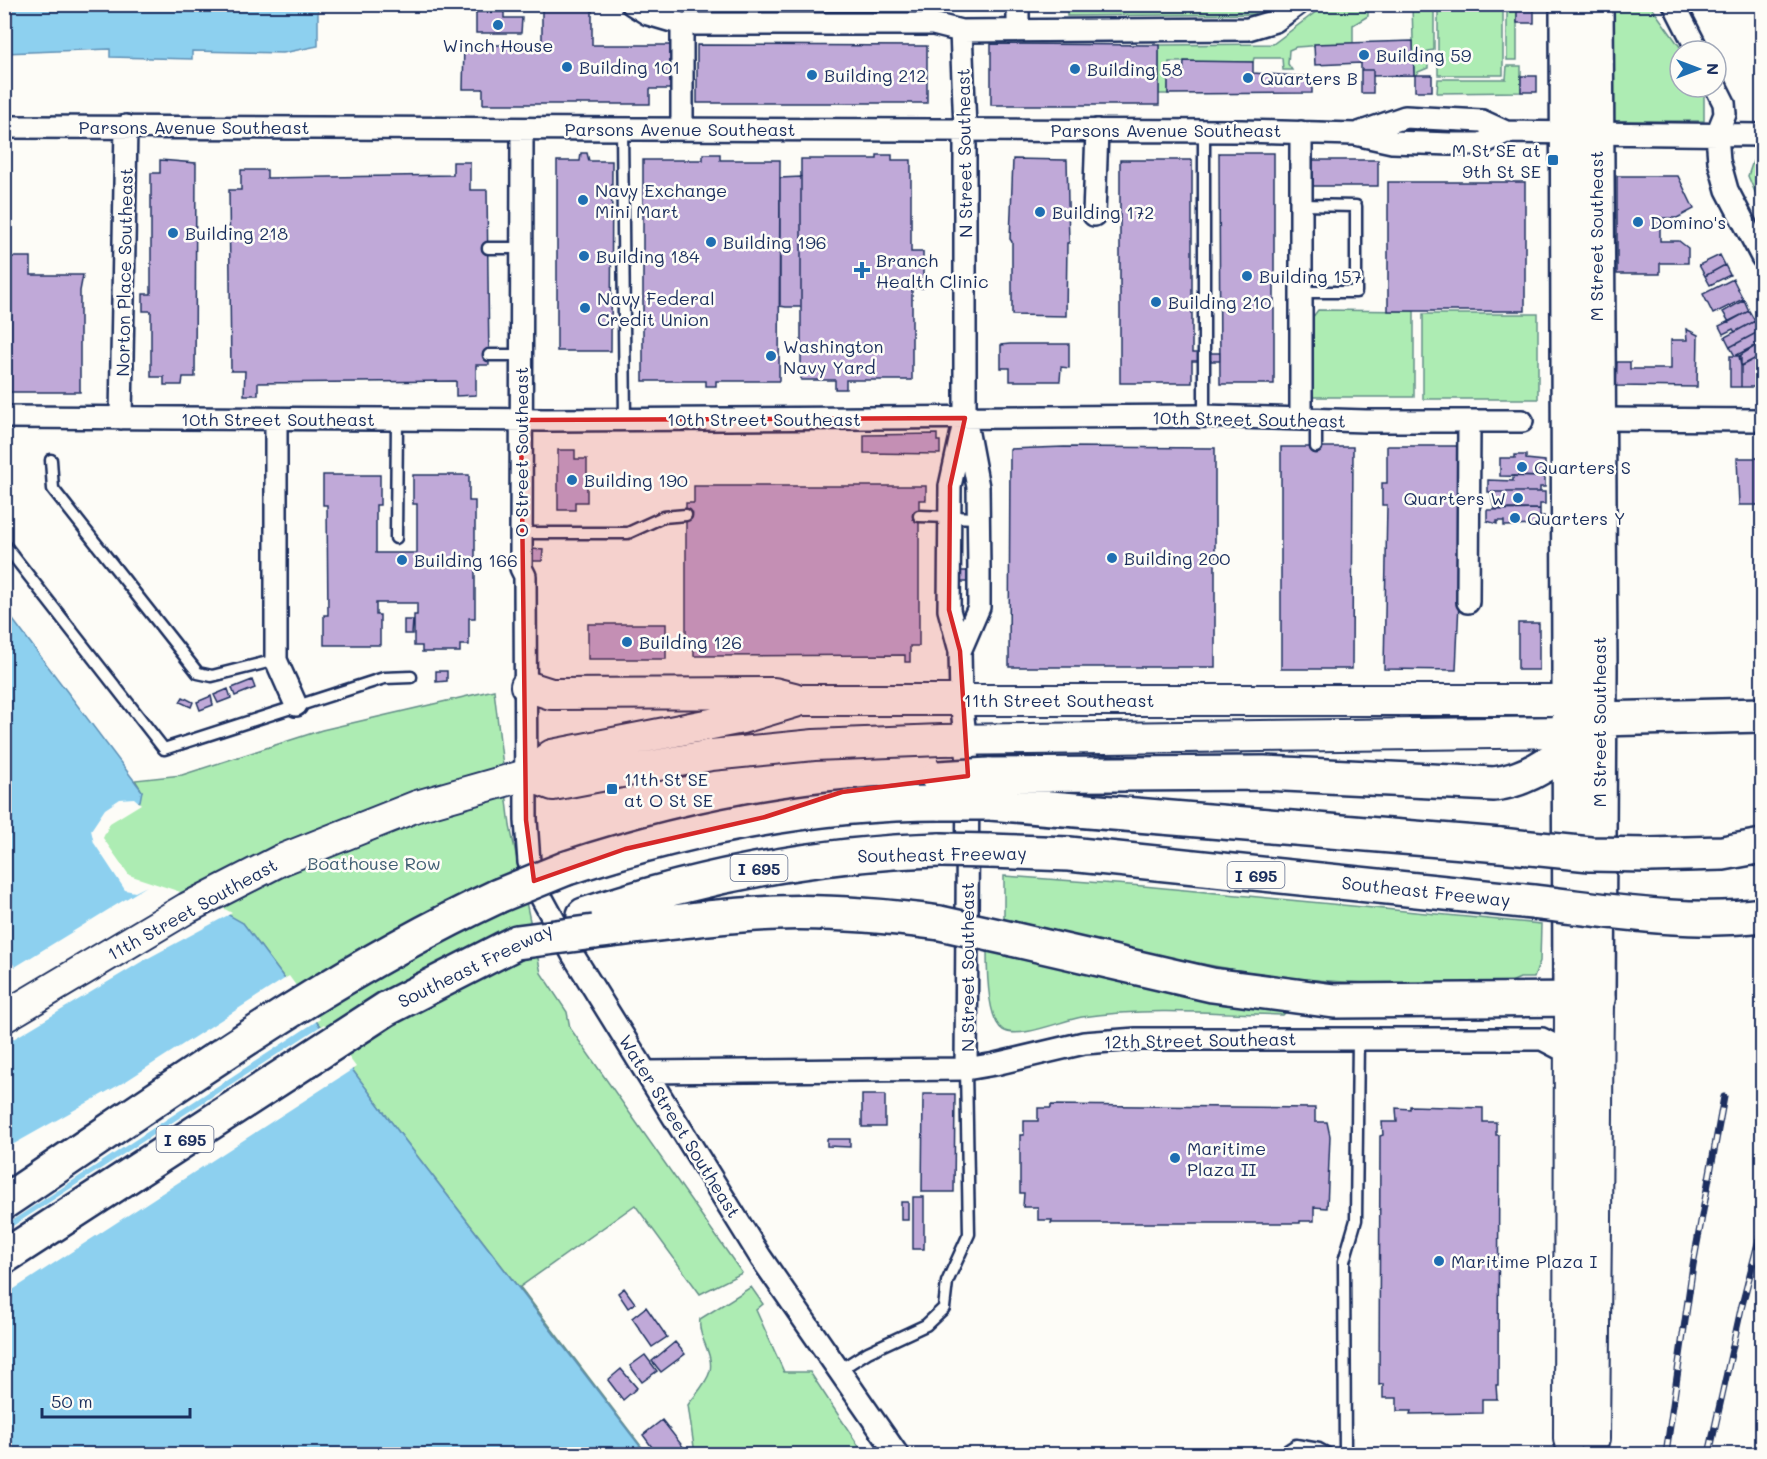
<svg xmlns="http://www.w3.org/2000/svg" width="1767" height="1459" font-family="Mali,sans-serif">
<rect width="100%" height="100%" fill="#fdfcf7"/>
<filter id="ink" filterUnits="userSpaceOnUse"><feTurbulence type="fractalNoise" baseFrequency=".0167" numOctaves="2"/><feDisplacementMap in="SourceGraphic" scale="12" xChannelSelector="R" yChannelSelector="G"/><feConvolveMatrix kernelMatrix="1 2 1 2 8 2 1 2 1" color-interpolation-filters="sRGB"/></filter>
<g filter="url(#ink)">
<path fill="#adecb3" stroke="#648e88" stroke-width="1.5" d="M 1067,5 L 1280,5 L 1264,14 L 1067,16 Z
M 1325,5 L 1368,5 L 1368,16 L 1353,25 L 1353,43 L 1296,47 L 1289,50 L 1288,64 L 1292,70 L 1283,70 L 1282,58 L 1254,58 L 1253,62 L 1169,62 L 1168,94 L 1159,94 L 1159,45 L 1273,44 Z
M 1412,5 L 1434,5 L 1434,50 L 1428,51 L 1428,68 L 1418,72 L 1417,75 L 1414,75 Z
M 1438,5 L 1503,5 L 1503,75 L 1438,75 Z
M 1507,5 L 1517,5 L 1517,60 L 1507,60 Z
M 1609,5 L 1650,5 L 1683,51 L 1680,51 L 1680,87 L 1704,87 L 1704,121 L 1610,121 Z
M 1507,66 L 1521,66 L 1521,92 L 1437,93 L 1438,79 L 1506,79 Z
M 1762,154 L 1762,208 L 1748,176 L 1753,161 Z
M 1318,310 L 1414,311 L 1414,397 L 1310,397 L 1309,322 Z
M 1423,314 L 1538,314 L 1538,399 L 1423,399 Z
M 494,690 L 510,826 L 541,973 L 567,1012 L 570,1028 L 742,1273 L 700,1294 L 635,1205 L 520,1287 L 647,1454 L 401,1135 L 243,923 L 127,878 L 100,838 L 108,821 L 142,791 L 135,780 L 182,775 L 322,730 Z
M 1004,876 L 1143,886 L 1541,924 L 1540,961 L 1534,978 L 1520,978 L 1504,985 C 1432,983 1357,986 1286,977 C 1191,966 1097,940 1004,919 Z
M 987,951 L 1288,1010 L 1283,1015 C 1217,1013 1148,1007 1082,1017 C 1063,1020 1019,1040 1003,1030 C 987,1020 987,968 987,951 Z
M 751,1287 L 763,1304 L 756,1310 L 784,1372 L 810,1372 L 864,1454 L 695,1454 L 688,1405 C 695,1395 707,1383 710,1371 C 714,1353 697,1337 700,1319 Z"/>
<path fill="#8dd0ef" stroke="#5f90b5" stroke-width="1.5" d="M 191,4 L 301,4 L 318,9 L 318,46 L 283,53 L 192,51 L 192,59 L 110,57 L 110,49 L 5,53 L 5,5 L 141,7 Z
M 4,608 L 142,791 L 140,801 L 108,821 L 100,838 L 127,878 L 213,906 L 243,923 L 401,1135 L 646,1454 L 5,1454 Z"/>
<path fill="#fdfcf7" d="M 134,798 L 141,804 L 110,823 L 103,838 L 129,875 L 214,903 L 232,913 L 141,962 L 5,1044 L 5,951 L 15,967 L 147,886 L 135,892 L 125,890 L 94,843 L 91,830 L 105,809 L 120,799 Z
M 289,976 L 320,1019 L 5,1225 L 5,1149 L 126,1081 Z
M 324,1024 L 356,1067 L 5,1295 L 5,1231 Z"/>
<path fill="#c0a9d8" stroke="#1b2f5e" stroke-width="1.5" d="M 542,4 L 592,4 L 592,45 L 670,45 L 670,89 L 650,89 L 650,104 L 483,104 L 483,89 L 463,89 L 464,45 L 542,45 Z
M 669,4 L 889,4 L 889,5 L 669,5 Z
M 1517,4 L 1534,4 L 1534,23 L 1517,23 Z
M 1754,4 L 1762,4 L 1762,21 Z
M 476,12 L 504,12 L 504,18 L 522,18 L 521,33 L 476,33 Z
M 1413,41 L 1414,75 L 1373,76 L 1373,70 L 1361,70 L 1361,63 L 1315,65 L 1314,44 Z
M 991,44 L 1159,45 L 1159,105 L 991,105 Z
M 697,45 L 927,46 L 927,103 L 697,103 Z
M 1184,61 L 1253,62 L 1253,73 L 1312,77 L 1312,93 L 1168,94 L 1168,79 L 1183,80 Z
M 1361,70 L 1373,70 L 1373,93 L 1361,93 Z
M 1415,75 L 1432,75 L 1432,91 L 1415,91 Z
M 1521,76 L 1537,76 L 1537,92 L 1521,92 Z
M 1424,127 L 1434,127 L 1434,133 L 1424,133 Z
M 581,153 L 587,153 L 589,161 L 612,161 L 611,351 L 557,351 L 557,161 L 580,161 Z
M 1219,153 L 1274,153 L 1274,384 L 1220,384 Z
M 703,154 L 720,154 L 720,160 L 780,160 L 779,381 L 716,381 L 716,386 L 706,386 L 706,381 L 643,381 L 643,160 L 703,160 Z
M 877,155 L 892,155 L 892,160 L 911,160 L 911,252 L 923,252 L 923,288 L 912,288 L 912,380 L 846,380 L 846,389 L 835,389 L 835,380 L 801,380 L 801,159 L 877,159 Z
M 1013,159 L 1067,160 L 1069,243 L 1067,243 L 1066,316 L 1012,315 L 1012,242 L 1010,239 Z
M 160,160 L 196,163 L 195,377 L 183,377 L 182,385 L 164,385 L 164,377 L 151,377 L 151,311 L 143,311 L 143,294 L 151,294 L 151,173 L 160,173 Z
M 1120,160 L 1192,160 L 1192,353 L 1220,353 L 1220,361 L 1192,361 L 1192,383 L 1120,383 Z
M 1307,160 L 1378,160 L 1378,186 L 1307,186 Z
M 453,162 L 470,162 L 470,190 L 487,190 L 489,365 L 476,365 L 476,395 L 456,396 L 456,381 L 258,383 L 258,395 L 244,395 L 245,371 L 231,371 L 229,190 L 241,190 L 241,170 L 267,170 L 267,178 L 453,175 Z
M 1617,176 L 1678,176 L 1694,209 L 1677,218 L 1660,218 L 1660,241 L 1679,241 L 1688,248 L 1688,263 L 1660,263 L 1660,274 L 1617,274 Z
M 801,177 L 801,307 L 786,307 L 780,306 L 780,178 Z
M 1388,182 L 1525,182 L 1525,311 L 1388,311 Z
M 1720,255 L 1725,265 L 1705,276 L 1699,265 Z
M 4,257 L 31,257 L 31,275 L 83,275 L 80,291 L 80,392 L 4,392 Z
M 1725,265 L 1730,275 L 1710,285 L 1705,276 Z
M 1733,279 L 1743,299 L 1713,314 L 1703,294 Z
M 1744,300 L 1749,311 L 1729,322 L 1723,312 Z
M 1749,311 L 1755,321 L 1735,332 L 1733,329 L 1723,334 L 1719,326 Z
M 1755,321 L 1760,331 L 1730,347 L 1725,337 Z
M 1686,329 L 1698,335 L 1697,387 L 1616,386 L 1617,362 L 1630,362 L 1630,369 L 1671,369 L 1671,340 L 1687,340 Z
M 1760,331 L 1762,342 L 1735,356 L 1730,347 Z
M 1762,342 L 1762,355 L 1741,366 L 1739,356 Z
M 1010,344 L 1069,344 L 1069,368 L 1061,367 L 1060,381 L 1010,381 L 1010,368 L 1001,368 L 1001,345 Z
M 1762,355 L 1762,387 L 1741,387 L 1741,366 Z
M 1730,356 L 1741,356 L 1741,387 L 1730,387 Z
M 937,434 L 937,441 L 940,441 L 940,454 L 864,453 L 864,435 Z
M 1387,446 L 1459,446 L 1459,602 L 1456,670 L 1384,669 L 1387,505 L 1382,505 L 1382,483 L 1387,483 Z
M 1064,447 L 1215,448 L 1215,667 L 1009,667 L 1010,449 Z
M 1281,447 L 1353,447 L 1352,669 L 1281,669 Z
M 558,450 L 575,450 L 575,459 L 587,459 L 587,502 L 575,502 L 575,510 L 558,510 Z
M 1515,455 L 1526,455 L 1526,459 L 1545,461 L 1545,472 L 1540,472 L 1540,477 L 1500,476 L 1500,458 L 1515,458 Z
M 1737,458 L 1761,458 L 1760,505 L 1739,505 Z
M 323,475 L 380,475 L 380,505 L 376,505 L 376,553 L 417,553 L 417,504 L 413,504 L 413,475 L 469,475 L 469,501 L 475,501 L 475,618 L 469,618 L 469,645 L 460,645 L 460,652 L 422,652 L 422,646 L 414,646 L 414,615 L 417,615 L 417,603 L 376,603 L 376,615 L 380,615 L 380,645 L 324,645 L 324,615 L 328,615 L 327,505 L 323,505 Z
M 1513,476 L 1545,477 L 1545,487 L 1540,487 L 1540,492 L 1488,492 L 1488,480 L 1513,481 Z
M 694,486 L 926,486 L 926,500 L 919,500 L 919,646 L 910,646 L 910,662 L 905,662 L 905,655 L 694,656 L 694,649 L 686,649 L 686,503 L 694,503 Z
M 1491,492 L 1545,492 L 1545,504 L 1540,504 L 1540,509 L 1494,509 Z
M 1540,509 L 1540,516 L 1544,516 L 1544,525 L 1504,526 L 1504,521 L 1497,521 L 1497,524 L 1487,521 L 1487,510 Z
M 532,549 L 543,550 L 542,561 L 532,561 Z
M 958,571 L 967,571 L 967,582 L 958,582 Z
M 404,620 L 413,620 L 412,634 L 404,634 Z
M 1518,623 L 1539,623 L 1539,670 L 1518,670 Z
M 588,624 L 666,624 L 666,659 L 588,659 Z
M 436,671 L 447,671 L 447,681 L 436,682 Z
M 252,680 L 255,688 L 235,696 L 232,688 Z
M 228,689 L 231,698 L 218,703 L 214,695 Z
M 211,696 L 213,705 L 200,710 L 197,702 Z
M 183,697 L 193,702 L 191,707 L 180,702 Z
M 923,1094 L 955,1094 L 954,1192 L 922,1192 Z
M 862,1095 L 885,1095 L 885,1127 L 862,1127 Z
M 1051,1105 L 1315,1108 L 1315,1122 L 1327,1122 L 1330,1136 L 1327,1208 L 1314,1207 L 1314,1221 L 1300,1221 L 1300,1223 L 1051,1223 L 1052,1220 L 1038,1220 L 1038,1207 L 1023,1207 L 1024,1193 L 1020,1193 L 1020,1135 L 1024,1135 L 1024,1121 L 1038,1121 L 1038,1108 L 1051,1108 Z
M 1410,1106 L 1483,1108 L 1483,1122 L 1496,1122 L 1496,1135 L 1499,1135 L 1498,1385 L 1496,1385 L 1497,1399 L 1482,1399 L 1482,1413 L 1410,1414 L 1411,1411 L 1397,1411 L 1397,1398 L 1383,1398 L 1383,1384 L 1379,1385 L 1380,1136 L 1383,1135 L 1382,1122 L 1397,1122 L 1396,1108 L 1410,1109 Z
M 827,1139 L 850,1139 L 850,1147 L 827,1146 Z
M 913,1197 L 924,1197 L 924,1249 L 913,1249 Z
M 901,1202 L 908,1202 L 908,1220 L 901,1220 Z
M 624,1288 L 635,1303 L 628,1308 L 618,1293 Z
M 646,1307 L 667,1337 L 652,1347 L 632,1318 Z
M 675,1342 L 685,1354 L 661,1372 L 652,1361 Z
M 645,1355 L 657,1371 L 642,1382 L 630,1366 Z
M 621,1369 L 637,1388 L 623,1400 L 608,1380 Z
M 662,1420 L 684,1448 L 676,1454 L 657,1454 L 643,1435 Z"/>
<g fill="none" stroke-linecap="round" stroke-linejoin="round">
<defs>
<path id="lane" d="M 622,128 L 625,420
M 1301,205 L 1356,206 L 1356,292 L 1301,292
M 488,248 L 521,248
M 489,355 L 521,355
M 1204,416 L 1204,131
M 1316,447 L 1316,419
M 51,460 L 53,489 L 198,673 L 212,676 L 276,660
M 919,516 L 979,518
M 521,533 L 628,533 L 663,517 L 686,515
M 396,538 L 397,420
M 4,544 L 164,749 L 384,678 L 411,677
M 838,1371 L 868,1352 L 926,1325 L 944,1308 L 947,1282 L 969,1234 L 966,1069
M 1282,1454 L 1296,1445 L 1319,1449 L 1328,1454
M 1345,1454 L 1344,1261 L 1356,1220 L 1358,1038"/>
<path id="street" d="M 632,4 L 648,14 L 682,24 L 933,24 L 961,31 L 1248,29 L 1275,21 L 1298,4
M 1018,4 L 1018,30
M 1674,4 L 1698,51
M 682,24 L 682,128
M 1716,87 L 1724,103 L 1725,114 L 1717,134 L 1719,161 L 1727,190 L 1762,257
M 4,127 L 1241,131 L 1355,134 L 1392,142 L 1451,144 L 1481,144 L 1506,132 L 1762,135
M 522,129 L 521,568 L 525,576 L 526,820 L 529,862 L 538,891 L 573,955 L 761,1258 L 897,1454
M 1301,132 L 1301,417
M 1356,134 L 1405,117 L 1482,121 L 1506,132
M 1094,215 L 1097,130
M 4,417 L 547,420 L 1204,416 L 1366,421 L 1522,421
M 121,418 L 126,126
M 965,418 L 950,486 L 949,610 L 960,651 L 961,700 L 968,762 L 966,1069
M 276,419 L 276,660 L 296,705
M 1596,419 L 1762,420
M 1468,602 L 1469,421
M 960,651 L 979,607 L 979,571 L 978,487 L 965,418 L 965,128 L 961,31
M 647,1072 L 966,1069 L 995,1064 L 1084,1043 L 1136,1039 L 1542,1039 L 1571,1054"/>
<path id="secondary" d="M 526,686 L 551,694 L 774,693 L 794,698
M 526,775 L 553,785 L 711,755 L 814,745 L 941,740 L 1569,732
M 4,1017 L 187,908 L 281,860 L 417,806 L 526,775 L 552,755 L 742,718 L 802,700 L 1568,700
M 1569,1439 L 1570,999
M 1594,1439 L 1598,999"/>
<path id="primary" d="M 1567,4 L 1570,999
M 1596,4 L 1600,669 L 1598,999
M 1579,728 L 1599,719 L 1762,715"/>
<path id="highway" d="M 989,775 L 1264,773 L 1494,784 C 1537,779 1570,748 1599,719
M 990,803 L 1500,845
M 989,851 L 1069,854 L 1523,901
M 1649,855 L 1723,853 L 1762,846
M 567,868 C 689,828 812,803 941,803
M 584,915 C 700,876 818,853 940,850
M 594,932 C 655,925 715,915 776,913 C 831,911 886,916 940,923
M 1012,939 L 1212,985 L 1334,1001 L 1598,999
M 4,1202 C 164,1095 324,977 498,896
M 4,1257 L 386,1009 L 517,942"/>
</defs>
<use href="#lane" stroke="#1b2f5e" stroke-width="15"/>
<use href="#street" stroke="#1b2f5e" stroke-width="26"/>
<use href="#secondary" stroke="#1b2f5e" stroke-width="34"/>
<use href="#primary" stroke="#1b2f5e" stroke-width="38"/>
<use href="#highway" stroke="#1b2f5e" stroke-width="38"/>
<use href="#lane" stroke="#fdfcf7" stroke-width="10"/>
<use href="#street" stroke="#fdfcf7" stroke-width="21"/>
<use href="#secondary" stroke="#fdfcf7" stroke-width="30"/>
<use href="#primary" stroke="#fdfcf7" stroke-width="33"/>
<use href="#highway" stroke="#fdfcf7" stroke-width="33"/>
<defs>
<path id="rail" d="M 1666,1454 L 1693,1265 L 1724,1097
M 1709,1454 L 1741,1309 L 1762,1228"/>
</defs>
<use href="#rail" stroke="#1b2f5e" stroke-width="7"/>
<use href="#rail" stroke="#fdfcf7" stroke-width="4.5" stroke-dasharray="14" stroke-linecap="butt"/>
<defs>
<path id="highway-bridge" d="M 938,778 L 989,775
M 941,803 L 990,803
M 1500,845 L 1590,854 L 1649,855
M 940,850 L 989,851
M 498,896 L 567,868
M 1523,901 C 1601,909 1684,925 1762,915
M 940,923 L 1012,939
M 517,942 L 594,932"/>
</defs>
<use href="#highway-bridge" stroke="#1b2f5e" stroke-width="38" stroke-linecap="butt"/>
<use href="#highway-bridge" stroke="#fdfcf7" stroke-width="33"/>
</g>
</g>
<path fill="#d62828" fill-opacity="0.2" stroke="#d62828" stroke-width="4.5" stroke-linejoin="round" d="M 965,418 L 950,486 L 949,610 L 960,651 L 968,776 L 842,792 L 765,817 L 625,849 L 534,881 L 526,820 L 521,420 Z"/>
<g fill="#1f6fb2" stroke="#fdfcf7" stroke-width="2">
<circle cx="498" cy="25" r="6"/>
<circle cx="1364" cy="55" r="6"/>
<circle cx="567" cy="67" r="6"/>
<circle cx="1075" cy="69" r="6"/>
<circle cx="812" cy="75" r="6"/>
<circle cx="1248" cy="78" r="6"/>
<rect x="1547" y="154" width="12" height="12" rx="3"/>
<circle cx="583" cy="200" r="6"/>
<circle cx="1040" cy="212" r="6"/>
<circle cx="1638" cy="222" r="6"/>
<circle cx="173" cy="233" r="6"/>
<circle cx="711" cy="242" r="6"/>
<circle cx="584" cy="256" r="6"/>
<path d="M859 261h6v6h6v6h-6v6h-6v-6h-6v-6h6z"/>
<circle cx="1247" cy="276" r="6"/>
<circle cx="1156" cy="302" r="6"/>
<circle cx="585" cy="308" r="6"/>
<circle cx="771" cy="356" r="6"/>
<circle cx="1522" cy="467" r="6"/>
<circle cx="572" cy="480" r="6"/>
<circle cx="1518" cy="498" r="6"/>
<circle cx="1515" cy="518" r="6"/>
<circle cx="1112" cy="558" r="6"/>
<circle cx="402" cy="560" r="6"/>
<circle cx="627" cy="642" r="6"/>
<rect x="606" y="783" width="12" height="12" rx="3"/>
<circle cx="1175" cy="1158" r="6"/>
<circle cx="1439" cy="1261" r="6"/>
</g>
<g text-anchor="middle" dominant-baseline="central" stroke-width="5" stroke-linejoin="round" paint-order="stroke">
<g fill="#fdfcf7" stroke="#5f6c8c" stroke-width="1.5">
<rect x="730.5" y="855" width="57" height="26" rx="4.5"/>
<rect x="1227.5" y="862" width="57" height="26" rx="4.5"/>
<rect x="156.5" y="1126" width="57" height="26" rx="4.5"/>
</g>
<g font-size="16" font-weight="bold" fill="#1b2f5e">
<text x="759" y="868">I 695</text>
<text x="1256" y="875">I 695</text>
<text x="185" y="1139">I 695</text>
</g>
<g font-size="18" fill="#1b2f5e" stroke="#fdfcf7" text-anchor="start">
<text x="498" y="45" text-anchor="middle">Winch House</text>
<text x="1376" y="55">Building 59</text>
<text x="579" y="67">Building 101</text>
<text x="1087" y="69">Building 58</text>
<text x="824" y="75">Building 212</text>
<text x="1260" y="78">Quarters B</text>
<text x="1541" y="150" text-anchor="end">M St SE at<tspan x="1541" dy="21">9th St SE</tspan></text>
<text x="595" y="190">Navy Exchange<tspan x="595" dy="21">Mini Mart</tspan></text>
<text x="1052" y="212">Building 172</text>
<text x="1650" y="222">Domino's</text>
<text x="185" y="233">Building 218</text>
<text x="723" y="242">Building 196</text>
<text x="596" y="256">Building 184</text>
<text x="876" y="260">Branch<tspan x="876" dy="21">Health Clinic</tspan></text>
<text x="1259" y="276">Building 157</text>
<text x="597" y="298">Navy Federal<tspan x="597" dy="21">Credit Union</tspan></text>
<text x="1168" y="302">Building 210</text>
<text x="783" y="346">Washington<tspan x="783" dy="21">Navy Yard</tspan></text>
<text x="1534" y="467">Quarters S</text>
<text x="584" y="480">Building 190</text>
<text x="1506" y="498" text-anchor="end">Quarters W</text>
<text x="1527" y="518">Quarters Y</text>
<text x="1124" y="558">Building 200</text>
<text x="414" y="560">Building 166</text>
<text x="639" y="642">Building 126</text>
<text x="624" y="779">11th St SE<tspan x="624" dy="21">at O St SE</tspan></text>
<text x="1187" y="1148">Maritime<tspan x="1187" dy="21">Plaza II</tspan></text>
<text x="1451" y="1261">Maritime Plaza I</text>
</g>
<g font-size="18" fill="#1b2f5e" stroke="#fdfcf7">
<text x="194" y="127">Parsons Avenue Southeast</text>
<text x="680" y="129">Parsons Avenue Southeast</text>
<text x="1166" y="130">Parsons Avenue Southeast</text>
<text transform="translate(964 153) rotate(-91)">N Street Southeast</text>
<text transform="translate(1596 236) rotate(-90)">M Street Southeast</text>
<text transform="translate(124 272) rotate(-89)">Norton Place Southeast</text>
<text x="278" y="419">10th Street Southeast</text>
<text x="764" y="419">10th Street Southeast</text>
<text transform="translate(1249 419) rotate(1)">10th Street Southeast</text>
<text transform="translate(521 452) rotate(-90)">O Street Southeast</text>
<text x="1059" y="700">11th Street Southeast</text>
<text transform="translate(1599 722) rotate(-90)">M Street Southeast</text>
<text transform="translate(942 854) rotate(-1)">Southeast Freeway</text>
<text transform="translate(1426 891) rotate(6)">Southeast Freeway</text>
<text transform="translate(192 909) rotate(-29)">11th Street Southeast</text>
<text transform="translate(475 965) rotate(-26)">Southeast Freeway</text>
<text transform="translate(967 967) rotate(-90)">N Street Southeast</text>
<text transform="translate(1200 1040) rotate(-1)">12th Street Southeast</text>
<text transform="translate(680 1126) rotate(58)">Water Street Southeast</text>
</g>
<g font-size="18" fill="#405e73" stroke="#fdfcf7">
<text x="374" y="863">Boathouse Row</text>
</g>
</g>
<rect width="1767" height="1459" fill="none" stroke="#fdfcf7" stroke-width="24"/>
<rect x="12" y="12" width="1743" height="1435" fill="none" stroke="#1b2f5e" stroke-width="2" filter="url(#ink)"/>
<g transform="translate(1698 69) rotate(90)"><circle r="28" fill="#fdfcf7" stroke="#a3aaba" stroke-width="1.5"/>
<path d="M0-4.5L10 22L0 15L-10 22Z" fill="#1f6fb2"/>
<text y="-9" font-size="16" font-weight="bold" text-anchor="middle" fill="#1b2f5e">N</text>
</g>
<path d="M42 1408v9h148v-9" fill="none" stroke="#1b2f5e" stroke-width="3"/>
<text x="51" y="1408" font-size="18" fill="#1b2f5e" stroke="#fdfcf7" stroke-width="4.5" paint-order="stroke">50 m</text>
</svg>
